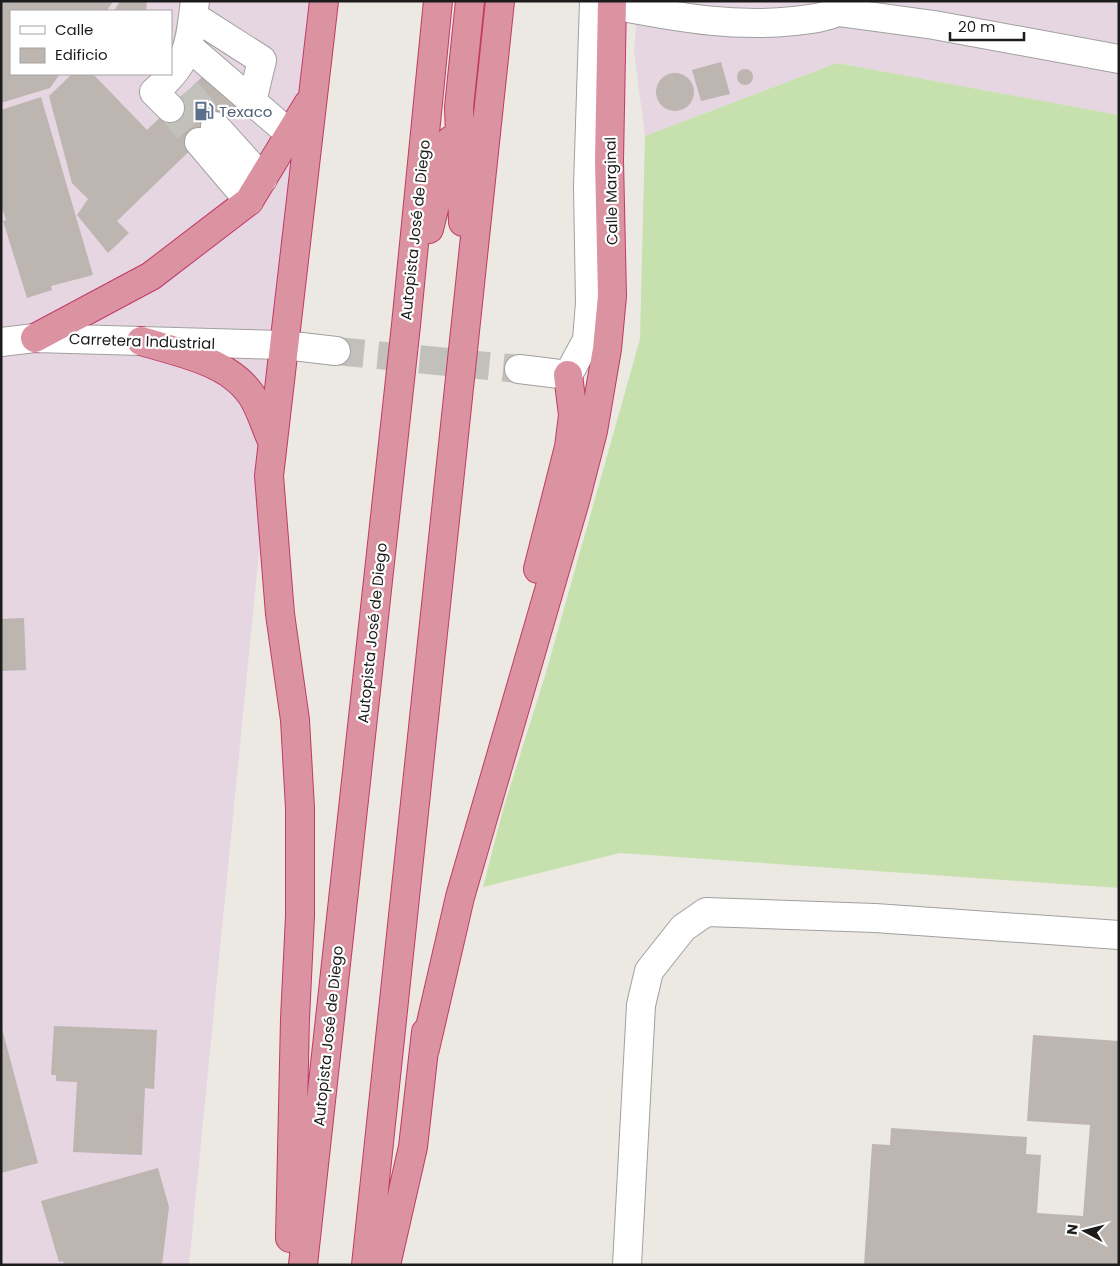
<svg xmlns="http://www.w3.org/2000/svg" width="1120" height="1266" font-family="Poppins,sans-serif">
<rect width="100%" height="100%" fill="#ece9e3"/>
<path fill="#e5d6e2" fill-rule="evenodd" d="M 1,1 L 313,1 L 189,1265 L 1,1265 ZM 11,11 L 171,11 L 171,74 L 11,74 Z
M 638,1 L 1119,1 L 1119,115 L 837,63 L 645,136 L 634,51 Z"/>
<path fill="#c7e1ae" d="M 837,63 L 1119,115 L 1119,888 L 620,853 L 483,887 L 504,806 L 545,676 L 640,339 L 645,136 Z"/>
<path fill="#bcb5b0" d="M 1,1 L 113,1 L 107,11 L 11,11 L 11,74 L 60,74 L 50,88 L 1,103 Z
M 120,1 L 147,1 L 146,11 L 114,11 Z
M 721,62 L 730,94 L 701,101 L 692,70 Z
M737 77a8 8 0 1 1 16 0a8 8 0 1 1-16 0Z
M656 92a19 19 0 1 1 38 0a19 19 0 1 1-38 0Z
M 72,74 L 93,74 L 147,130 L 205,74 L 236,106 L 117,221 L 129,233 L 108,253 L 77,215 L 88,199 L 72,183 L 49,96 Z
M 41,97 L 93,275 L 51,286 L 52,290 L 27,298 L 3,221 L 6,220 L 1,205 L 1,110 Z
M 24,618 L 26,670 L 1,671 L 1,619 Z
M 1,1025 L 38,1163 L 1,1173 Z
M 54,1026 L 157,1030 L 154,1089 L 145,1088 L 142,1155 L 73,1152 L 77,1082 L 56,1081 L 56,1075 L 51,1075 Z
M 1033,1035 L 1119,1041 L 1119,1265 L 864,1265 L 872,1144 L 890,1145 L 891,1128 L 1027,1137 L 1026,1154 L 1041,1155 L 1037,1213 L 1083,1216 L 1090,1125 L 1027,1121 Z
M 158,1168 L 169,1207 L 162,1265 L 64,1265 L 63,1261 L 59,1262 L 41,1201 Z"/>
<g fill="none" stroke-linecap="round" stroke-linejoin="round">
<path stroke="#c2c0bb" stroke-width="28" stroke-dasharray="28 14" stroke-linecap="butt" d="M 187,91 L 215,126
M 170,108 L 199,142
M 336,351 L 519,369"/>
<defs>
<path id="minor" d="M 612,5 C 673,16 731,28 794,21 C 810,19 824,18 838,12 L 840,1
M 838,12 L 934,25 L 1119,59
M 193,16 L 262,60 L 252,102
M 189,47 L 290,134
M 170,108 L 154,92 C 190,62 189,45 195,1
M 215,126 L 263,179
M 199,142 L 249,201
M 1,342 L 35,338 L 284,345 L 336,351
M 519,369 L 568,375 L 587,340 L 590,303 L 588,186 L 594,1
M 627,1265 L 641,1005 L 649,971 L 683,928 L 706,912 L 875,918 L 1119,935"/>
<path id="highway" d="M 463,222 L 459,107 L 470,1
M 429,229 L 451,140
M 35,338 L 151,276 L 249,201 L 308,104
M 141,341 C 181,353 234,362 255,401 C 262,414 266,428 272,441
M 538,569 L 569,447 L 573,415 L 568,375
M 425,1049 L 460,897 L 575,501 L 593,431 L 607,349 L 612,296 L 609,160 L 612,1
M 290,1238 L 295,1019 L 300,916 L 300,808 L 295,720 L 280,614 L 269,476 L 324,1
M 303,1265 L 406,325 L 438,1
M 366,1265 L 500,1
M 386,1265 L 413,1147 L 426,1032"/>
</defs>
<use href="#minor" stroke="#a0a0a0" stroke-width="30"/>
<use href="#highway" stroke="#c23968" stroke-width="30"/>
<use href="#minor" stroke="#fff" stroke-width="28"/>
<use href="#highway" stroke="#db93a1" stroke-width="28"/>
</g>
<defs>
<symbol id="fuel-bare" viewBox="-9 -9 18 18"><path d="M-5.5-6h7V0h2V4h1.3V-2.5L3-4.5l.8-.8L6-3V5H2.5V1h-1V6h-7ZM-4.2-4.7v3.2H.2V-4.7Z" fill="#5c6f8a" stroke="#fff" stroke-width="2.5" paint-order="stroke"/></symbol>
</defs>
<g fill-rule="evenodd">
<use href="#fuel-bare" x="190" y="97" width="28" height="28"/>
</g>
<g text-anchor="middle" dominant-baseline="central" stroke-width="4.5" stroke-linejoin="round" paint-order="stroke">
<g font-size="15" fill="#4e5e75" stroke="#fff" text-anchor="start">
<text x="219" y="111">Texaco</text>
</g>
<g font-size="15" fill="#1c1c1c" stroke="#fff">
<text transform="translate(611 191) rotate(-91)">Calle Marginal</text>
<text transform="translate(415 230) rotate(-84)">Autopista José de Diego</text>
<text transform="translate(142 341) rotate(2)">Carretera Industrial</text>
<text transform="translate(372 633) rotate(-84)">Autopista José de Diego</text>
<text transform="translate(328 1036) rotate(-84)">Autopista José de Diego</text>
</g>
</g>
<rect width="1120" height="1266" fill="none" stroke="#1c1c1c" stroke-width="5"/>
<rect x="10" y="10" width="162" height="65" fill="#ffffff" stroke="#a4a4a4"/>
<rect x="20" y="26" width="25" height="8" fill="#ffffff" stroke="#a4a4a4"/>
<text x="55" y="35" font-size="15" fill="#1c1c1c">Calle</text>
<rect x="20" y="48" width="25" height="15" fill="#bcb5b0" stroke="#a4a4a4"/>
<text x="55" y="60" font-size="15" fill="#1c1c1c">Edificio</text>
<g transform="translate(1085 1231) rotate(277)" stroke="#ffffff" stroke-width="4" paint-order="stroke">
<path d="M0-4L9 19L0 12L-9 19Z" fill="#1c1c1c"/>
<text y="-8" font-size="14" font-weight="bold" text-anchor="middle" fill="#1c1c1c">N</text>
</g>
<path d="M950 32v8h74v-8" fill="none" stroke="#1c1c1c" stroke-width="2.5"/>
<text x="958" y="32" font-size="15" fill="#1c1c1c" stroke="#ffffff" stroke-width="4" paint-order="stroke">20 m</text>
</svg>
